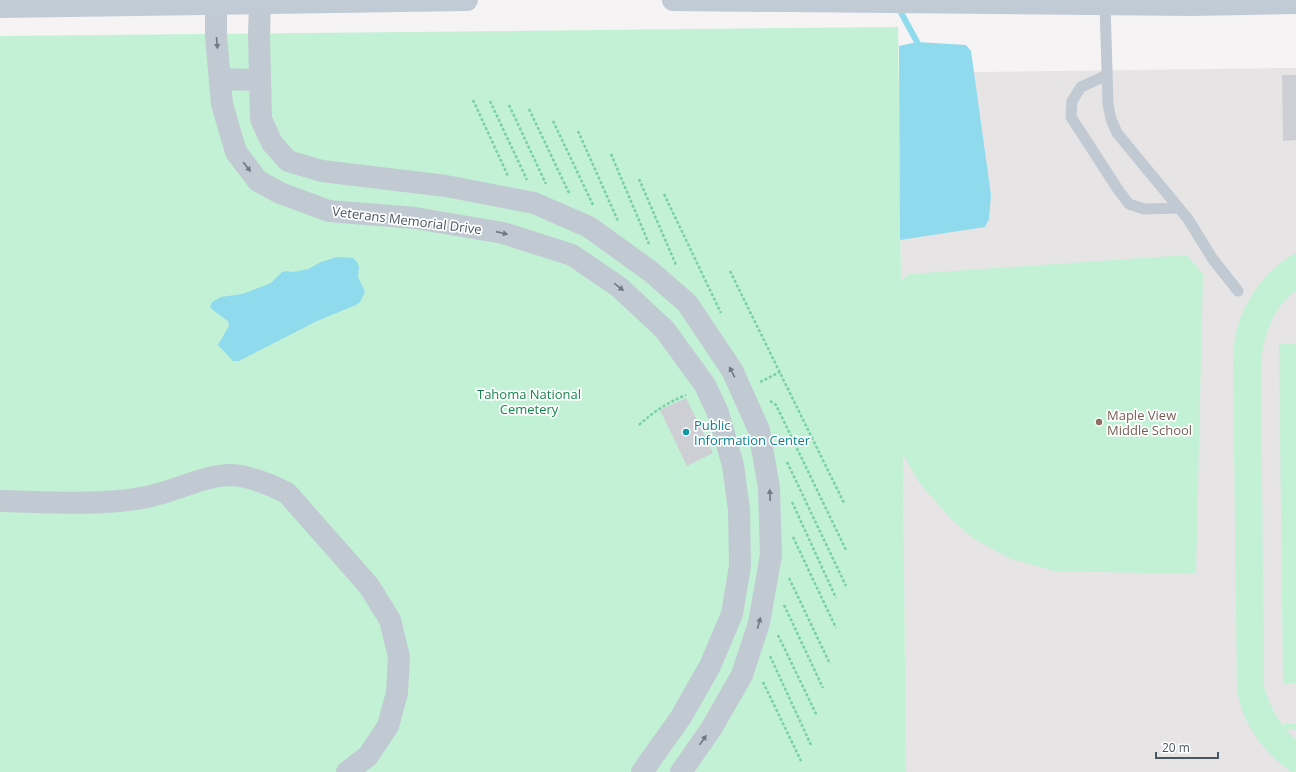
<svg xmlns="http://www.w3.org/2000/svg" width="1296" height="772" font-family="'Open Sans',sans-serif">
<rect width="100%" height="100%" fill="#f5f3f3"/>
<path fill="#e6e4e5" d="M 1296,68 L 1296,772 L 906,772 L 899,73 Z"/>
<path fill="#c3f1d5" d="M 898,27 L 901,281 L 909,274 L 1187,255 L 1203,274 L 1196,574 L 1055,571 L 1011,559 L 974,539 L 951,519 L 918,481 L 903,454 L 906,772 L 0,772 L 0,36 Z
M 1296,253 L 1296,290 C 1272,310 1264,333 1261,363 L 1264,687 C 1269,702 1274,715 1284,727 L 1284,724 L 1296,724 L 1296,729 L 1285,729 L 1296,740 L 1296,772 L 1292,772 C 1271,758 1254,739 1244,715 C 1241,708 1239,699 1237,692 L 1233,362 C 1234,353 1234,345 1235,337 C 1242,302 1265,270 1296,253 Z
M 1279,344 L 1296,344 L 1296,683 L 1283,683 Z"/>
<path fill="#90daee" d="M 917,42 L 966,45 L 971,51 L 991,195 L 989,219 L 985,227 L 900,240 L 899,46 Z
M 337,257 L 353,258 L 357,262 L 359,267 L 358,277 L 365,292 L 360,302 L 356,305 L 317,321 L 239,361 L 233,361 L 218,345 L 229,326 L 228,321 L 214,311 L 210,307 L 212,302 L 221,297 L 242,294 L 271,283 L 282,272 L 287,271 L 293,272 L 308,269 L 321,262 Z"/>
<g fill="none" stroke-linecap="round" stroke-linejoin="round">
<path stroke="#90daee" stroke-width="6" d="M 898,7 L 917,42"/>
</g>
<path fill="#cdcfd5" d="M 1282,75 L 1296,75 L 1296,140 L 1283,141 Z
M 686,398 L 713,453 L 687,466 L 660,410 Z"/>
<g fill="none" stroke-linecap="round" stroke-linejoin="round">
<path stroke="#7ad0a6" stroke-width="2.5" stroke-dasharray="3 2" stroke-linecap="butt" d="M 473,100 L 508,176
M 490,101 L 527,180
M 509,105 L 546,184
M 529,109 L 570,195
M 553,121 L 593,205
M 578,131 L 618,221
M 611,154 L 649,244
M 639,179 L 676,265
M 664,194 L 721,313
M 730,271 L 844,503
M 760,382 L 780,372
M 770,401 L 776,405 L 846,550
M 639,425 C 653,412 667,403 686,395
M 787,462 L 846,586
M 792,502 L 836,598
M 793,537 L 836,628
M 789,578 L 830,664
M 784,605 L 823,688
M 778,635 L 817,716
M 770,656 L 811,745
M 763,682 L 802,763"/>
<path stroke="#c1cad2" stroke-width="11" d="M 1105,4 L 1108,104 L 1111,119 L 1117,133 L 1188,219 L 1212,258 L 1238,291
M 1107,75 L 1081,87 L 1072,101 L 1071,117 L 1119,191 L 1129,204 L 1144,209 L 1179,208"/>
<path stroke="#c1cad2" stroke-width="22" d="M 260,3 L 259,35 L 261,119 L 272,143 L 288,161 L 322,171 L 446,186 L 534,203 L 589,227 L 650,271 L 687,303 L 732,370 L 759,430 L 769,488 L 771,555 L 759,623 L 742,675 L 711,729 L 681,772
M 216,4 L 216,36 L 222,104 L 236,152 L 258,181 L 280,193 L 329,211 L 415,218 L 503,233 L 572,255 L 619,287 L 665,330 L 705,385 L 718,413 L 733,465 L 739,510 L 740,566 L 732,614 L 710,666 L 681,717 L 642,772
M 220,79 L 260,80
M 0,501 C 43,502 86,505 128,500 C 138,499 149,497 158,494 C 182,488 204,476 229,475 C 247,475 272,485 287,493 L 369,586 L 390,620 L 399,657 L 397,693 L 388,726 L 368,756 L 347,772"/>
<path stroke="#c1cbd6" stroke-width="22" d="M 673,0 L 1191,5 L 1296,3
M 0,7 L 467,0"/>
</g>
<defs><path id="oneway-solid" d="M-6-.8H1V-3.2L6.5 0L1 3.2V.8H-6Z"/></defs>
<g fill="#6e7983">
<use href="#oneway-solid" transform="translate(217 43) rotate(85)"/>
<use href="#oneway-solid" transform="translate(247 167) rotate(52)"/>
<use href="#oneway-solid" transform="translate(502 233) rotate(13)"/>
<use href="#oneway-solid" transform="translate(619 287) rotate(38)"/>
<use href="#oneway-solid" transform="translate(732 372) rotate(-118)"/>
<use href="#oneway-solid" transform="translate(770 495) rotate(-92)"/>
<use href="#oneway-solid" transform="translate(759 623) rotate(-75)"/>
<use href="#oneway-solid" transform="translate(703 740) rotate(-55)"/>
</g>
<circle fill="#8d6e63" stroke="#fff" stroke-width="1.5" cx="1099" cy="422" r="4"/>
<circle fill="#0f9aa8" stroke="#fff" stroke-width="1.5" cx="686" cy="432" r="4"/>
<g text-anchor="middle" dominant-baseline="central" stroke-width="3.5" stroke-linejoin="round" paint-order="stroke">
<g font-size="13" fill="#4a5661" stroke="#fff">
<text transform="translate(407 220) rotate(7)">Veterans Memorial Drive</text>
</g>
<g font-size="13" fill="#17864f" stroke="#fff">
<text x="529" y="394">Tahoma National<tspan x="529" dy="15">Cemetery</tspan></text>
</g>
<g font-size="13" fill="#785e54" stroke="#fff" text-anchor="start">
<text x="1107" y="415">Maple View<tspan x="1107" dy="15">Middle School</tspan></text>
</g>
<g font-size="13" fill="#0d838f" stroke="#fff" text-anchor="start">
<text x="694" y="425">Public<tspan x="694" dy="15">Information Center</tspan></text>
</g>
</g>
<path d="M1156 752v6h62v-6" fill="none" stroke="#4a5661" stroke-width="2"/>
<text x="1162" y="752" font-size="12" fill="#4a5661" stroke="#ffffff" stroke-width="3" paint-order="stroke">20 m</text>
</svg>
